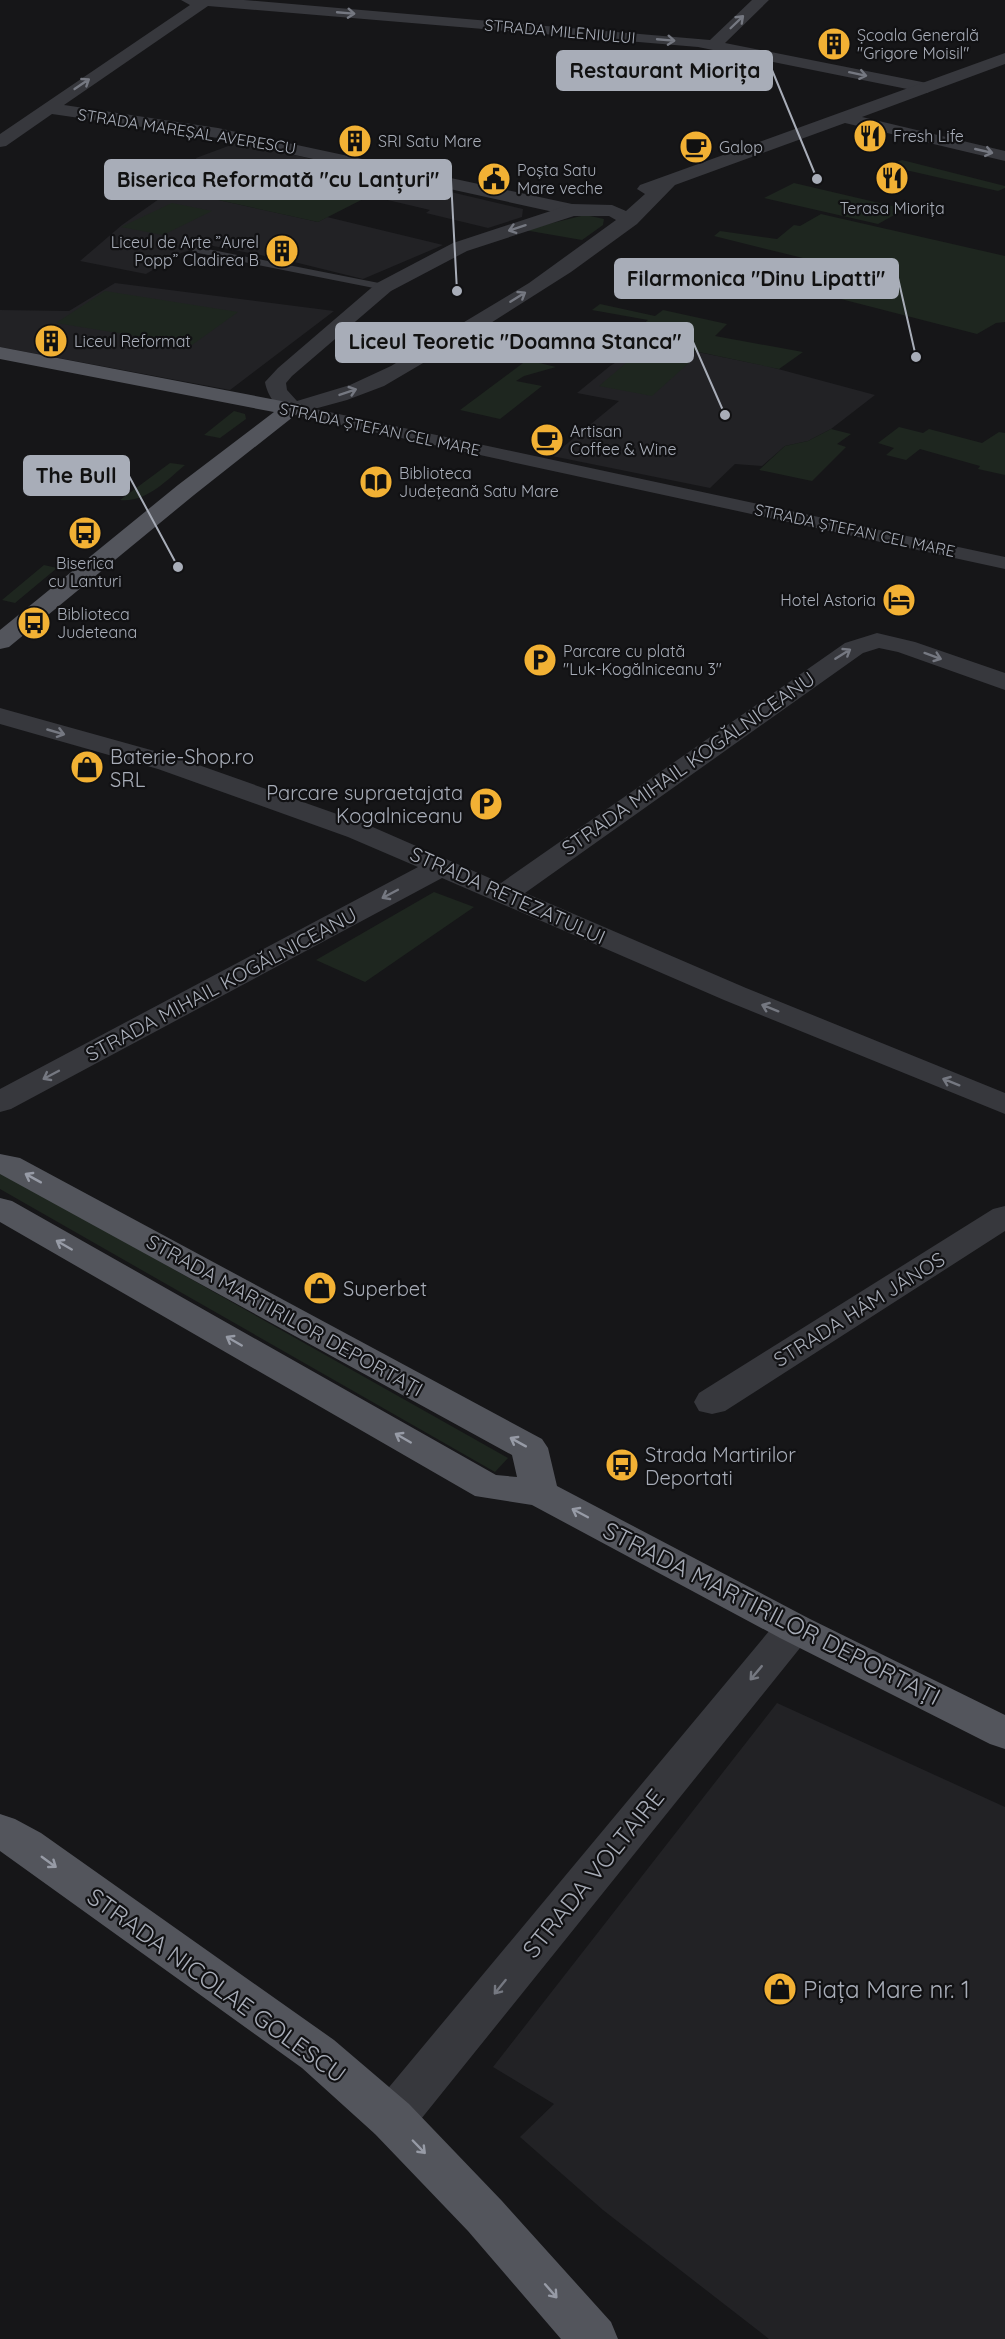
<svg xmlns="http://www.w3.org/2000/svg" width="1005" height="2339" font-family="Quicksand,sans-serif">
<rect width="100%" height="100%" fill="#161618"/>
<path fill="#222225" d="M 239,142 L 523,209 L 522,217 L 488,228 L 426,213 L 430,210 L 239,165 L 192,194 L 318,222 L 327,217 L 443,245 L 363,279 L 286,260 L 208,245 L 181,253 L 146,274 L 80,261 L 122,225 L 159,199 L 179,194 L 207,178 L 183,173 L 198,164 L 196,158 Z
M 115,283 L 334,311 L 230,390 L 0,347 L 0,310 L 69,311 Z
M 649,342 L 767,366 L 875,395 L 831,429 L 808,441 L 785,446 L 762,466 L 735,464 L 710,488 L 552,456 L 619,401 L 577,393 L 610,366 Z
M 777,1703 L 1005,1807 L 1005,2339 L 769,2339 L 603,2210 L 520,2137 L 554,2104 L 493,2067 Z"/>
<path fill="#1e261f" d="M 902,160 L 1005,186 L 1005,188 L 998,191 L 888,166 Z
M 239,165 L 369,196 L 318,222 L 191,194 Z
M 794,183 L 905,209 L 878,224 L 764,198 Z
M 172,203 L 212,211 L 163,235 L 121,227 Z
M 821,214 L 1005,256 L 1005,322 L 996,323 L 977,334 L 837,298 L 858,285 L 865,277 L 814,265 L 818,263 L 815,261 L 714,236 L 720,231 L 777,239 L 794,225 L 800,226 Z
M 585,215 L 604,219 L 603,225 L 582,240 L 524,230 Z
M 105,291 L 238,312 L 192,345 L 56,323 Z
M 600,304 L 655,316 L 663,310 L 727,324 L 715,336 L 803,352 L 779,369 L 628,337 L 648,320 L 592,310 Z
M 639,352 L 691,361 L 652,396 L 599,386 Z
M 527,360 L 556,367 L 524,376 L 516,381 L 542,386 L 500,419 L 460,410 Z
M 234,411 L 245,414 L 246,419 L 220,438 L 204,435 Z
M 899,427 L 923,433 L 929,429 L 982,443 L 999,432 L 1005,433 L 1005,475 L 978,469 L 980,466 L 920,449 L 906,460 L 886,455 L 894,448 L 878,443 Z
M 831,429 L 851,434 L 837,444 L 846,447 L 812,481 L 759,470 L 785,446 L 808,441 Z
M 170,463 L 185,465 C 167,480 146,503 120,500 Z
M 44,565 L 57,568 L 15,603 L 2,600 Z
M 434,892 L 474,907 L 365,982 L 316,960 Z
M 0,1172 L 3,1173 L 508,1458 L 495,1472 L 0,1189 Z"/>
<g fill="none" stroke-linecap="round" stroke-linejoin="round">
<path fill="#37383d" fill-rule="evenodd" d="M 197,247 L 384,284 L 389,287 L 384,290 L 193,252 L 192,250 Z"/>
<path fill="#37383d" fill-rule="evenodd" d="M 292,404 L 1005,557 L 1005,569 L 286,413 L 283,409 L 286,405 Z"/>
<path fill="#37383d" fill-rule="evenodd" d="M 181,0 L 244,0 L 710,40 L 752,0 L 769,0 L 725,43 L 927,83 L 935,88 L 927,93 L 698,47 L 208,6 L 64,105 L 218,128 L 572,204 L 578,206 L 581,210 L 578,214 L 572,216 L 218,138 L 52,114 L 6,146 L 0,147 L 0,134 L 190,5 Z
M 877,633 L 915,642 L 1005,673 L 1005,690 L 898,652 L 879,648 L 863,653 L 525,893 L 746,988 L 1005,1093 L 1005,1114 L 724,1000 L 442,878 L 11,1109 L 0,1112 L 0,1089 L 418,867 L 348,837 L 158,769 L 0,724 L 0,708 L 176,757 L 368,825 L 501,883 L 845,643 Z
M 1005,1206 L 1005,1231 L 725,1411 L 712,1414 L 699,1411 L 694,1402 L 699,1393 L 993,1209 Z
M 794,1613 L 808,1618 L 814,1628 L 808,1638 L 409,2134 L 392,2140 L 375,2134 L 368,2119 L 375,2104 L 780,1618 Z"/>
<path fill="#37383d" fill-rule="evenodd" d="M 1005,53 L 1005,64 L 862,117 L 1005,151 L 1005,161 L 845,123 L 675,185 L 637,224 L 571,272 L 486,326 L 384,386 L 347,400 L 292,415 C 278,412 267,395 265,382 L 278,368 L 377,283 L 453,243 L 572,204 L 612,205 L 626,211 L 645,194 L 637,189 L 640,185 ZM 574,216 L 609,216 L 616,220 L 529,283 L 391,366 L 350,385 L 297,401 L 287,390 L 286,383 L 292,376 L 391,291 L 467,251 Z"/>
<path fill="#53555c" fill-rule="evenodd" d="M 0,347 L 292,403 L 300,404 L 303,409 L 194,495 L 9,647 L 0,649 L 0,630 L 178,485 L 274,412 L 0,359 Z
M 0,1154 L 20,1158 L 542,1439 L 548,1448 L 557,1486 L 808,1618 L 1005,1715 L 1005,1749 L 990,1744 L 780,1638 L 532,1505 L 475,1496 L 0,1222 L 0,1198 L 12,1201 L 496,1475 L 517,1477 L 512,1455 L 0,1174 Z
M 0,1814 L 15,1819 L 41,1833 L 334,2040 L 409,2104 L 502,2201 L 611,2322 L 618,2339 L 561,2339 L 468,2231 L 375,2134 L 302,2068 L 0,1851 Z"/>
</g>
<defs><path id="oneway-shaft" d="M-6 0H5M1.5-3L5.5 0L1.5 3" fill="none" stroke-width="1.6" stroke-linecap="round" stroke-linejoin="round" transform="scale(1.5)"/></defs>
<g stroke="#757881">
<use href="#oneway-shaft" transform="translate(346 13) rotate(5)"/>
<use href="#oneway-shaft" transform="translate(737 22) rotate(-44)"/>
<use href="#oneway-shaft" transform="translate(666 40) rotate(5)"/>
<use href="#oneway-shaft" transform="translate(858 74) rotate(12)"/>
<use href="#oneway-shaft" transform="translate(82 84) rotate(-34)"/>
<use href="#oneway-shaft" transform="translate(984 151) rotate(13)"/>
<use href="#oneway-shaft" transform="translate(517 228) rotate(162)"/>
<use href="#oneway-shaft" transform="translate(518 297) rotate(-32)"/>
<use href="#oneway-shaft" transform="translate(348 392) rotate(-19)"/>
<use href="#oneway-shaft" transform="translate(843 654) rotate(-32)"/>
<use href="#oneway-shaft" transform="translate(933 656) rotate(20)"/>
<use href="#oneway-shaft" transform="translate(56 732) rotate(16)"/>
<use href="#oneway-shaft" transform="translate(390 894) rotate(152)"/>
<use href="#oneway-shaft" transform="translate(770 1008) rotate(-158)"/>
<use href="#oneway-shaft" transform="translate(51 1075) rotate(152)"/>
<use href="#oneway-shaft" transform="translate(951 1082) rotate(-158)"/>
<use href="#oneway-shaft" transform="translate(756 1673) rotate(130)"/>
<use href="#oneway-shaft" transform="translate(500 1987) rotate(129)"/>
</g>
<g stroke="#979ba6">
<use href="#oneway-shaft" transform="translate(33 1178) rotate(-151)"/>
<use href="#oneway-shaft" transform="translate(64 1245) rotate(-150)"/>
<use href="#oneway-shaft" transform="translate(234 1341) rotate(-150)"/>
<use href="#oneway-shaft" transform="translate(403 1438) rotate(-150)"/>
<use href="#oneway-shaft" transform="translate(518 1442) rotate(-151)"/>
<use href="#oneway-shaft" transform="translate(580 1513) rotate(-152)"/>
<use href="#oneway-shaft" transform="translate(49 1862) rotate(36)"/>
<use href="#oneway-shaft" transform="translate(419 2147) rotate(46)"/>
<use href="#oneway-shaft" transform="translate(551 2291) rotate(49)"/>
</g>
<defs>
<symbol id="building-disc" viewBox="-11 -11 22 22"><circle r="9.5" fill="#f2b134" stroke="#111113"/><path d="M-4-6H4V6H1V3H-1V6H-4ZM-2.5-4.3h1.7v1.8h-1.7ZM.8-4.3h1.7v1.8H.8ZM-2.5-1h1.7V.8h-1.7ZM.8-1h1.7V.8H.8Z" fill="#111"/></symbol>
<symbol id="restaurant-disc" viewBox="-11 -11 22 22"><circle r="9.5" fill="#f2b134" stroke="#111113"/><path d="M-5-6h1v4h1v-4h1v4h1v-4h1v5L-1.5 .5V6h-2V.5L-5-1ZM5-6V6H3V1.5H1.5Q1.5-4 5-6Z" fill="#111"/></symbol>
<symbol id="cafe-disc" viewBox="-11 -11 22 22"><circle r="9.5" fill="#f2b134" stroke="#111113"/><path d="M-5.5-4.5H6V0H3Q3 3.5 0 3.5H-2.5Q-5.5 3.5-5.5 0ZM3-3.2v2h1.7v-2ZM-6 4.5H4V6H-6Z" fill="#111"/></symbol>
<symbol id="civic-disc" viewBox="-11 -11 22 22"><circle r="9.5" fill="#f2b134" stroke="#111113"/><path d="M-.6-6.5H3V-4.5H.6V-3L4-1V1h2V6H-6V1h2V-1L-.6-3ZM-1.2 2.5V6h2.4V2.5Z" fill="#111"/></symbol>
<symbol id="library-disc" viewBox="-11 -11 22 22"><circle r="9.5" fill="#f2b134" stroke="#111113"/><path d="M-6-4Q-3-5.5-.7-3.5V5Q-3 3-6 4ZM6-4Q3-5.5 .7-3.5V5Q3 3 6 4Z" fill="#111"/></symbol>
<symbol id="bus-disc" viewBox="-11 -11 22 22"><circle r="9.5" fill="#f2b134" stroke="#111113"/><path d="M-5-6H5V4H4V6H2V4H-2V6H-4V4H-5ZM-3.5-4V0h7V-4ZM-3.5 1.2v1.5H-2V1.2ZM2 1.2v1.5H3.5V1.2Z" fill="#111"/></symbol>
<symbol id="hotel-disc" viewBox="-11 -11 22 22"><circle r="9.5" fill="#f2b134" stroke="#111113"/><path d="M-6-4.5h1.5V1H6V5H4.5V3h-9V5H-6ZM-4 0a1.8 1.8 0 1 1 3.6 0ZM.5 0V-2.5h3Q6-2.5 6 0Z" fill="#111"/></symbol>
<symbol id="parking-disc" viewBox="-11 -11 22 22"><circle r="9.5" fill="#f2b134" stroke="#111113"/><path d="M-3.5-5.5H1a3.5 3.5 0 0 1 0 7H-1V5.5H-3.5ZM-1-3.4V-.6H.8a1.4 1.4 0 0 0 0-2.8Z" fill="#111"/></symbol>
<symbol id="shop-disc" viewBox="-11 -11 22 22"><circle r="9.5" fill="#f2b134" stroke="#111113"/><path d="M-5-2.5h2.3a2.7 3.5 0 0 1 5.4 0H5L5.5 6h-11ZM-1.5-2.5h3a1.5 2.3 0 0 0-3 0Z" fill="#111"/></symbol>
</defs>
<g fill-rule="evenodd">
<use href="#building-disc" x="815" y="25" width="38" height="38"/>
<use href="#restaurant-disc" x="851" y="117" width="38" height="38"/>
<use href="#building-disc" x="336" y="122" width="38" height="38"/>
<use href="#cafe-disc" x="677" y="128" width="38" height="38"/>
<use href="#restaurant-disc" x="873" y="159" width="38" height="38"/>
<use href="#civic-disc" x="475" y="160" width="38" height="38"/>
<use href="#building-disc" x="263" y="232" width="38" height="38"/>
<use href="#building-disc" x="32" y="322" width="38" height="38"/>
<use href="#cafe-disc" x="528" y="421" width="38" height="38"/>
<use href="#library-disc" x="357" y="463" width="38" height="38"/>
<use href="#bus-disc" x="66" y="514" width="38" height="38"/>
<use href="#hotel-disc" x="880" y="581" width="38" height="38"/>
<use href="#bus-disc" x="15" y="604" width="38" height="38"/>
<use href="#parking-disc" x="521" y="641" width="38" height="38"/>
<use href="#shop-disc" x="68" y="748" width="38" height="38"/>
<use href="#parking-disc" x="467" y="785" width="38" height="38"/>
<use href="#shop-disc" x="301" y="1269" width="38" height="38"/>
<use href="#bus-disc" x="603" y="1446" width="38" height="38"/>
<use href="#shop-disc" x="761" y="1970" width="38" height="38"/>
</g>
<g text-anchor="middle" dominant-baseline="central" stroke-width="4.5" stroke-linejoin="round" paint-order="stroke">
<g font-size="16" fill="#a8adb8" stroke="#111113">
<text transform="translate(560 31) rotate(5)">STRADA MILENIULUI</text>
<text transform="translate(187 131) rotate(9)">STRADA MAREȘAL AVERESCU</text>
<text transform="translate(380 429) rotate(12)">STRADA ȘTEFAN CEL MARE</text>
<text transform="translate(855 530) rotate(12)">STRADA ȘTEFAN CEL MARE</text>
</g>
<g font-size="16" fill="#a8adb8" stroke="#111113" text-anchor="start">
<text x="857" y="35">Școala Generală<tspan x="857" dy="18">"Grigore Moisil"</tspan></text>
<text x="893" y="136">Fresh Life</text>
<text x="378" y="141">SRI Satu Mare</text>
<text x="719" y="147">Galop</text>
<text x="517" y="170">Poșta Satu<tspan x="517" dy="18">Mare veche</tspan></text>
<text x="892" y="208" text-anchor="middle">Terasa Miorița</text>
<text x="259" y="242" text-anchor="end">Liceul de Arte ”Aurel<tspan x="259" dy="18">Popp” Cladirea B</tspan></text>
<text x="74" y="341">Liceul Reformat</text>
<text x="570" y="431">Artisan<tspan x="570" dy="18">Coffee &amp; Wine</tspan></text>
<text x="399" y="473">Biblioteca<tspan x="399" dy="18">Judeţeană Satu Mare</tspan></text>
<text x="85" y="563" text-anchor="middle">Biserica<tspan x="85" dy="18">cu Lanturi</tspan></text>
<text x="876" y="600" text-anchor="end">Hotel Astoria</text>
<text x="57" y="614">Biblioteca<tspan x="57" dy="18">Judeteana</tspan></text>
<text x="563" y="651">Parcare cu plată<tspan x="563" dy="18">"Luk-Kogălniceanu 3"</tspan></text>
</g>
<g font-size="20" fill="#a8adb8" stroke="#111113" text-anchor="start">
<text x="110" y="756">Baterie-Shop.ro<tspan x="110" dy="23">SRL</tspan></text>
<text x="463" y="792" text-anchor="end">Parcare supraetajata<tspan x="463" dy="23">Kogalniceanu</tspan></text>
<text x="343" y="1288">Superbet</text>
<text x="645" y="1454">Strada Martirilor<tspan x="645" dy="23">Deportati</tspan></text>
</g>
<g font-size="20" fill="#a8adb8" stroke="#111113">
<text transform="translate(688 763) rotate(-35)">STRADA MIHAIL KOGĂLNICEANU</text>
<text transform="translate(508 895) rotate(24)">STRADA RETEZATULUI</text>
<text transform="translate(221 984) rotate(-28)">STRADA MIHAIL KOGĂLNICEANU</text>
<text transform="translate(859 1309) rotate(-32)">STRADA HÁM JÁNOS</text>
<text transform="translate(285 1315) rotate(29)">STRADA MARTIRILOR DEPORTAȚI</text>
</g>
<g font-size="24" fill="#a8adb8" stroke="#111113">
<text transform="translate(772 1613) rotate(27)">STRADA MARTIRILOR DEPORTAȚI</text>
<text transform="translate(593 1873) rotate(-51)">STRADA VOLTAIRE</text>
<text transform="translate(217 1985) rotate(36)">STRADA NICOLAE GOLESCU</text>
</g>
<g font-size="24" fill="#a8adb8" stroke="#111113" text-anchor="start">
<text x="803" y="1989">Piața Mare nr. 1</text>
</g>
</g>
<path fill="none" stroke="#a8adb8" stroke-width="2" d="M817 179L772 70M457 291L451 180M916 357L898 278M725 415L693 342M178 567L129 476"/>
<g fill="#a8adb8" stroke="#111113" stroke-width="2">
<circle cx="817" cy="179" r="6"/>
<circle cx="457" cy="291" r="6"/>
<circle cx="916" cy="357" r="6"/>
<circle cx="725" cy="415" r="6"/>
<circle cx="178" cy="567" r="6"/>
</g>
<g fill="#a8adb8" stroke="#a8adb8" stroke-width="2">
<rect x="557" y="51" width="215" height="39" rx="6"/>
<rect x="105" y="160" width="346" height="39" rx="6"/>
<rect x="615" y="259" width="283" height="39" rx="6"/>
<rect x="336" y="323" width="357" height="39" rx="6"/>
<rect x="24" y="456" width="105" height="39" rx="6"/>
</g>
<g font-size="21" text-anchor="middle" font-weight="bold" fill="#111">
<text x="665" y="78">Restaurant Miorița</text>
<text x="278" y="187">Biserica Reformată "cu Lanțuri"</text>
<text x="756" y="286">Filarmonica "Dinu Lipatti"</text>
<text x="515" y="349">Liceul Teoretic "Doamna Stanca"</text>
<text x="76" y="483">The Bull</text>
</g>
</svg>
